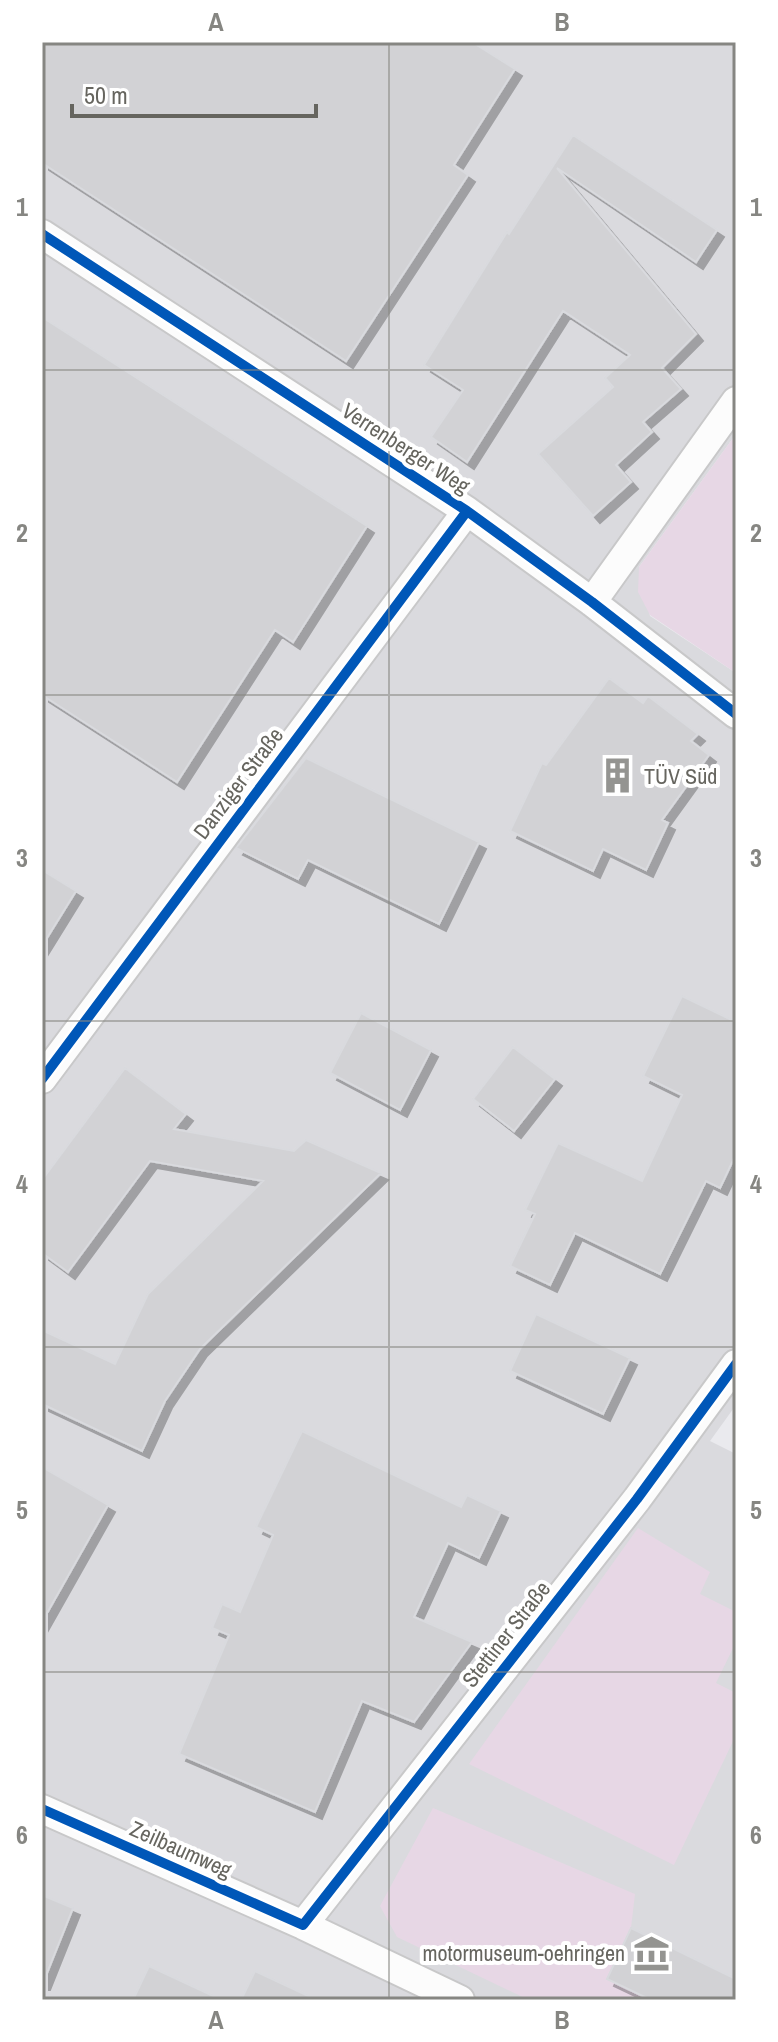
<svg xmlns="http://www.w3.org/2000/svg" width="778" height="2042" font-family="'Archivo Narrow',sans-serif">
<defs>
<filter id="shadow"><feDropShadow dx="7" dy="7" stdDeviation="0" flood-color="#0004"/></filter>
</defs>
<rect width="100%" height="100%" fill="#eaeaee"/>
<path fill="#dadade" d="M 42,42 L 736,42 L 736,434 L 639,567 L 650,616 L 736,673 L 736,1405 L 710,1441 L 736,1454 L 736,2000 L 42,2000 Z"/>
<path fill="#e7d7e5" d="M 736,434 L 736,673 L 650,615 L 638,592 L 639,567 Z
M 638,1528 L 710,1572 L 700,1594 L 736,1612 L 736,1642 L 716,1683 L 736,1693 L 736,1735 L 674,1865 L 469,1764 Z
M 433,1808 L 635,1894 L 631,1928 L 607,1978 L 651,2000 L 529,2000 L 397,1937 L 380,1906 Z"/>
<path fill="#d2d2d5" stroke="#d9dade" stroke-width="2" filter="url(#shadow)" d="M 42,42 L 472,42 L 515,69 L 454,165 L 468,175 L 346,361 L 42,163 Z
M 573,135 L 717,230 L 696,262 L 557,168 L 696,334 L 662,368 L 681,389 L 643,422 L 652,432 L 616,465 L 631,482 L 593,516 L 538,454 L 613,387 L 605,378 L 630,355 L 563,311 L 467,462 L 431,437 L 463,390 L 424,365 L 507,232 L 509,234 Z
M 42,317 L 367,526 L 293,642 L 275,630 L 177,782 L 42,695 Z
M 609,678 L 643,703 L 648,696 L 698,734 L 691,741 L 709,755 L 662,820 L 668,823 L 646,870 L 603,849 L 593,871 L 510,831 L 542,763 L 546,765 Z
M 306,758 L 479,842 L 439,924 L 308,860 L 298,879 L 236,848 Z
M 42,870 L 76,891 L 42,946 Z
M 682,996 L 736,1022 L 736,1154 L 720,1188 L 706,1181 L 660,1274 L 575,1233 L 550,1285 L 510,1266 L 535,1214 L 525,1210 L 558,1143 L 642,1181 L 682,1095 L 643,1076 Z
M 361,1013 L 431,1050 L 400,1110 L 330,1073 Z
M 513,1047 L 555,1079 L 514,1131 L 473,1099 Z
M 125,1068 L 186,1114 L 174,1129 L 294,1151 L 306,1140 L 381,1173 L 200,1349 L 165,1401 L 142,1451 L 42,1404 L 42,1330 L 115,1364 L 148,1294 L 263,1181 L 150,1161 L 68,1272 L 42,1253 L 42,1180 Z
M 536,1314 L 630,1358 L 603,1414 L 510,1371 Z
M 302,1431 L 461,1507 L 467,1495 L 501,1511 L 479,1558 L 448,1543 L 414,1617 L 472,1642 L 414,1722 L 362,1701 L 315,1812 L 179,1754 L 229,1635 L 212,1628 L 222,1604 L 240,1612 L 273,1535 L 256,1527 Z
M 42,1467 L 108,1505 L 42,1622 Z
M 42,1895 L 73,1908 L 43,1983 L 42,1983 Z
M 631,1928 L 736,1979 L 736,2000 L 651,2000 L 607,1979 Z
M 149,1966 L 222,2000 L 133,2000 Z
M 255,1971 L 317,2000 L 241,2000 Z"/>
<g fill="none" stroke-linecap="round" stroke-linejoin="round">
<defs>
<path id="street" d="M 42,234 L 467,511 L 592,602 L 736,714
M 592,602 L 736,401
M 42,1079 L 467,511
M 42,1809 L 303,1925 L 460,2000
M 303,1925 L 637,1499 L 736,1364"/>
</defs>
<use href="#street" stroke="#c8c8c9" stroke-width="32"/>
<use href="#street" stroke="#fcfcfc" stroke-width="28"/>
<defs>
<path id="cycleway" d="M 42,234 L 467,511 L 592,602 L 736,714
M 42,1079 L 467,511
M 42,1809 L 303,1925 L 637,1499 L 736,1364"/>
</defs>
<use href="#cycleway" stroke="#fff" stroke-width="15"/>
<use href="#cycleway" stroke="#0057b8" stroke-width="10"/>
</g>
<path fill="none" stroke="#868682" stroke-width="2" stroke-opacity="0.55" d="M 389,42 L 389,2000M 42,370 L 736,370M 42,695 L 736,695M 42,1021 L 736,1021M 42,1347 L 736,1347M 42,1672 L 736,1672"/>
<defs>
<symbol id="building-bare" viewBox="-9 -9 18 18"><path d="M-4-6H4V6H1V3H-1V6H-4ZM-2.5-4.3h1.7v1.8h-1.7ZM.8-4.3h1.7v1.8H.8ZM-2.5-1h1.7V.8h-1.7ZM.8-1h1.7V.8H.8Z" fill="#949491" stroke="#fff" stroke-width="2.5" paint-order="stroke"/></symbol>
<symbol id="museum-bare" viewBox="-9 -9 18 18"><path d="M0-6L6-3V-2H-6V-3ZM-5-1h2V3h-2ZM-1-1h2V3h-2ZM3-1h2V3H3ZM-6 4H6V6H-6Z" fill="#949491" stroke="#fff" stroke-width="2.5" paint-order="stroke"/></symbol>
</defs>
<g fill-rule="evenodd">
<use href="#building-bare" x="592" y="750" width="51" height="51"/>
<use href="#museum-bare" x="626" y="1928" width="51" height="51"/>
</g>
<g text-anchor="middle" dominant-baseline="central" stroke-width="8" stroke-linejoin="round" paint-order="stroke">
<g font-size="22" fill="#66655f" stroke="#fff">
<text transform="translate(406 448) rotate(33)">Verrenberger Weg</text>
<text transform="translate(238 783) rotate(-53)">Danziger Straße</text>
<text transform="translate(506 1634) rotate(-52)">Stettiner Straße</text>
<text transform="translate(181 1849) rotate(24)">Zeilbaumweg</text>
</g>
<g font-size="22" fill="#66655f" stroke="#fff" text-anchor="start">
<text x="644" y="776">TÜV Süd</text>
<text x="625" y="1953" text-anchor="end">motormuseum-oehringen</text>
</g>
</g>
<rect width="778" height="2042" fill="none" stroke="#ffffff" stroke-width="88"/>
<path d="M72 104v12h244v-12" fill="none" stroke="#66655f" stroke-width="4"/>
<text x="84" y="104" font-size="24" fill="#66655f" stroke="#ffffff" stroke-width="6" paint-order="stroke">50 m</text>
<rect x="44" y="44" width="690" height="1954" fill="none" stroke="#868682" stroke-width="3"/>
<g font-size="26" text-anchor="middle" font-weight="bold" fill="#868682">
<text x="216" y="31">A</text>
<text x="562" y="31">B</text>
<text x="22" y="216">1</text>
<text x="756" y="216">1</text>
<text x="22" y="542">2</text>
<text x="756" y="542">2</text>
<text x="22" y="867">3</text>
<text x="756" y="867">3</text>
<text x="22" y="1193">4</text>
<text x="756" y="1193">4</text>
<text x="22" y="1519">5</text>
<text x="756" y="1519">5</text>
<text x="22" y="1844">6</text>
<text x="756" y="1844">6</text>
<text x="216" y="2029">A</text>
<text x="562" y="2029">B</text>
</g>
</svg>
